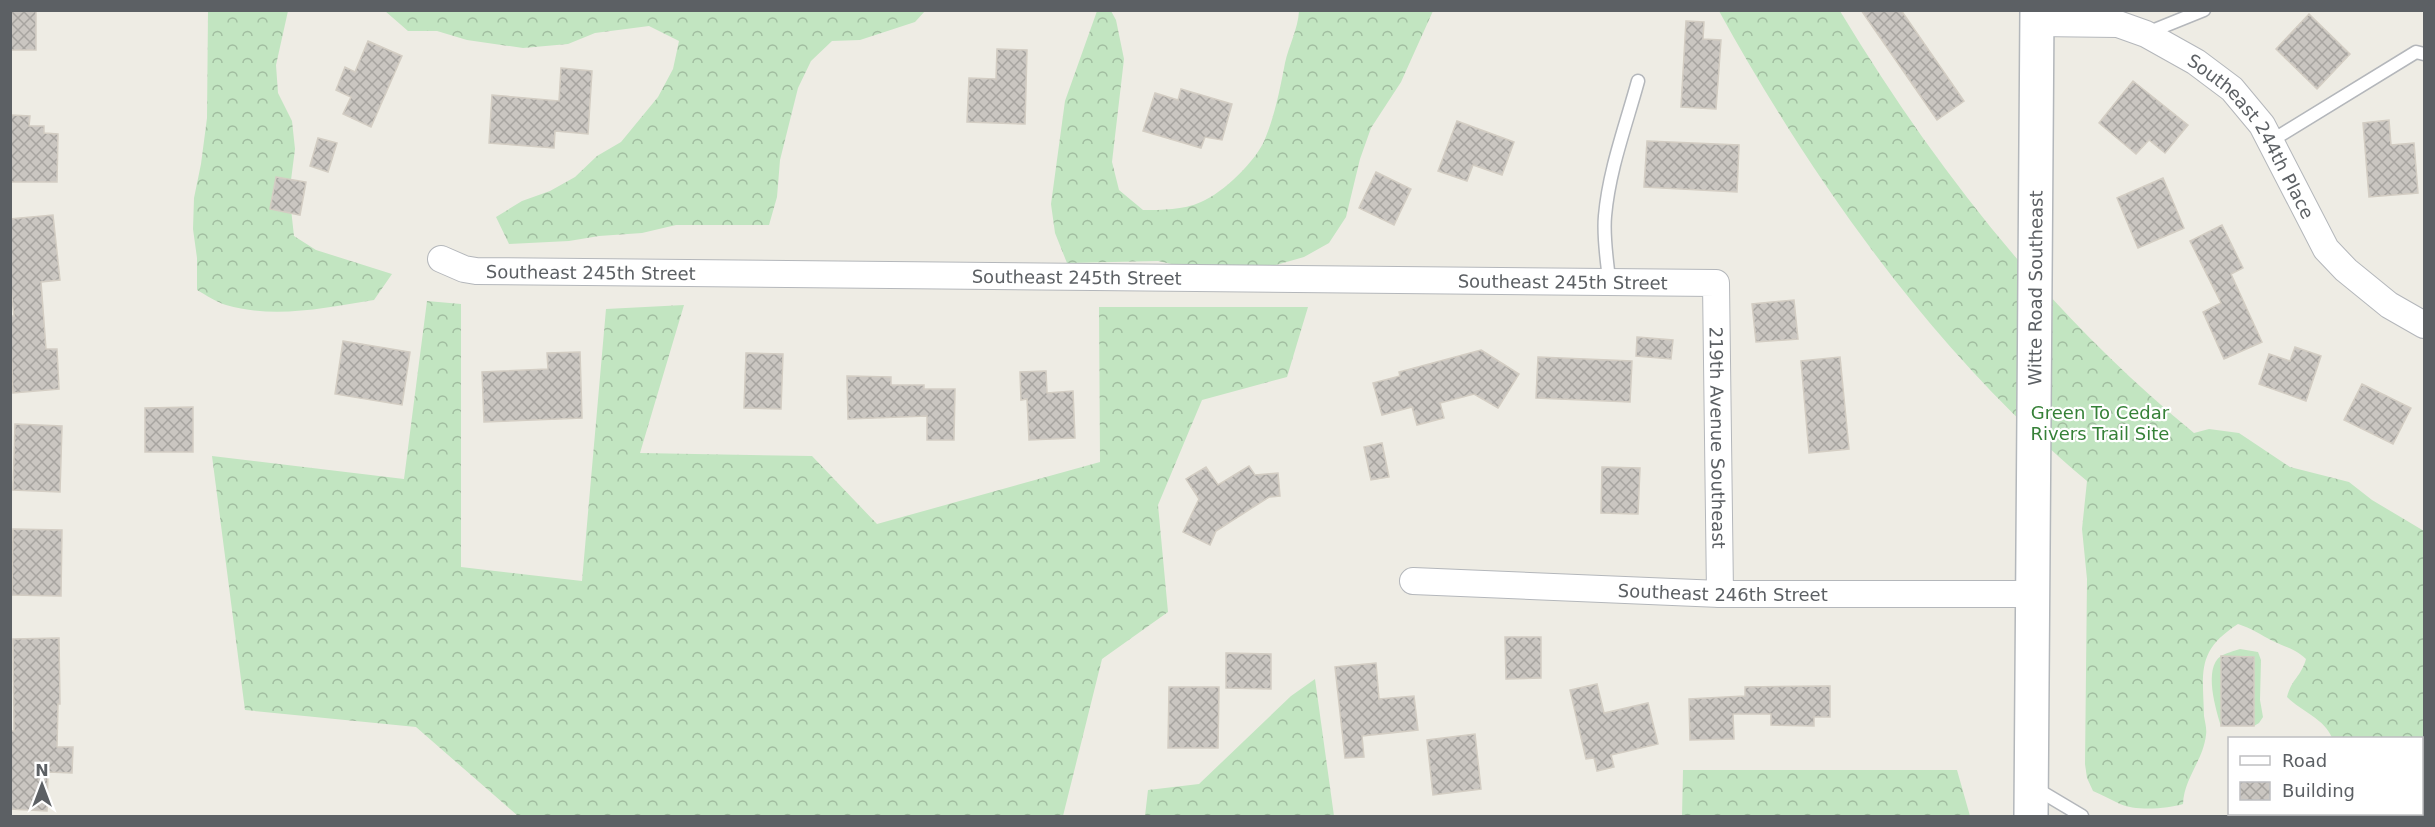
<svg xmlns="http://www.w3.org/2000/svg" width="2435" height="827" font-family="'DejaVu Sans',sans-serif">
<defs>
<pattern id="forest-crowns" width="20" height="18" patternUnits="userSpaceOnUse" patternTransform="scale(1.5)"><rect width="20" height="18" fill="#c2e5c1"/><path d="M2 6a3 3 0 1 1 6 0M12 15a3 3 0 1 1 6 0" fill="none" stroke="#a1bda0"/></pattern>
<pattern id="building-cross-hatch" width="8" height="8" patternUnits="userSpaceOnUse" patternTransform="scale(1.5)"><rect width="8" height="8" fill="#cac6c1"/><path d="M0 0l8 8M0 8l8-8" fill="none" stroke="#a7a4a0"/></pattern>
</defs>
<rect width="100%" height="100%" fill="#eeece4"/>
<path fill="url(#forest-crowns)" d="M 208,11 L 288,11 L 276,65 L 278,93 L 292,121 L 295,149 L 291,180 L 291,209 L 294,236 L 316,250 L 392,274 L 374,300 C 324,308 275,319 226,305 C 216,302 206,295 197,290 L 197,258 L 193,229 L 194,198 L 201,164 L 207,118 Z
M 385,11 L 925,11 L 915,22 L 860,40 L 832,41 L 811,61 L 798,88 L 780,160 L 777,197 L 769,225 L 676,225 L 642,233 L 599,236 L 569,241 L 509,244 L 496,217 L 522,201 L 550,191 L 575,177 L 597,156 L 621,142 L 658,97 L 673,69 L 679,41 L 649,26 L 595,33 L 568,44 L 523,48 L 467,40 L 437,31 L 408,31 Z
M 1097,11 L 1111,11 L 1116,20 L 1124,59 L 1112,162 L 1119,190 L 1143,210 C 1162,210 1183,210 1201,202 C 1223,193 1257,160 1265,139 C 1275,115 1280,89 1285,63 C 1289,45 1298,29 1299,11 L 1433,11 L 1401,82 L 1371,128 L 1360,159 L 1346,217 L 1329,243 L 1304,257 L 1276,265 L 1246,268 L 1189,268 L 1158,261 L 1067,263 L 1055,233 L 1051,204 L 1065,101 Z
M 1719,11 L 1840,11 C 1936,170 2050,315 2194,433 L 2209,429 L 2239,433 L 2290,467 L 2349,482 L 2372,500 L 2424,531 L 2424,816 L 2364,816 L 2363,814 L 2422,814 L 2422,738 L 2332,738 C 2325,719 2302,712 2287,697 C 2292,678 2301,677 2306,659 C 2294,648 2287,648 2273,641 C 2261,635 2251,628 2238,624 C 2196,651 2203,672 2204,716 C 2205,722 2207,729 2206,735 C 2203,761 2184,778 2183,804 C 2168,809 2134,811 2120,804 C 2111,800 2103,795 2093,791 L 2087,778 L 2085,764 L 2087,579 L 2082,529 L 2087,481 C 1935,354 1814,183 1719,11 Z
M 427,301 L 461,304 L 461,567 L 582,581 L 606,309 L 684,305 L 640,453 L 812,456 L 877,524 L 1100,462 L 1099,307 L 1308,307 L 1287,377 L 1202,400 L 1158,505 L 1168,612 L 1102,659 L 1063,816 L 518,816 L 416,727 L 245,710 L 212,456 L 404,479 Z
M 1315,679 L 1334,816 L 1145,816 L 1148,790 L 1199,784 L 1291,696 Z
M 1683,770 L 1957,770 L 1970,816 L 1682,816 Z"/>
<path fill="#c2e5c1" d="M 2240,649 L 2258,652 L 2261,660 L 2260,700 L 2263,717 L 2259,723 L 2254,726 L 2254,657 L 2221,656 L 2221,726 C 2216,710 2203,668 2221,656 C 2226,653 2234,651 2240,649 Z"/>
<path fill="url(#building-cross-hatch)" stroke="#d3cdc3" stroke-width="1.5" d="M 10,10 L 36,10 L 36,50 L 10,50 Z
M 1861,10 L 1901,10 L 1964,101 L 1937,120 Z
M 2309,14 L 2350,54 L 2317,89 L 2276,49 Z
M 1686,21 L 1704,22 L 1703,39 L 1721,40 L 1716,109 L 1681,107 Z
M 368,41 L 402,56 L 371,127 L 343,114 L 351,97 L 336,90 L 345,67 L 355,72 Z
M 997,49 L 1027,50 L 1025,124 L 967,122 L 969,78 L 996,79 Z
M 561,68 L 592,71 L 588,134 L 555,131 L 554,148 L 489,143 L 492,95 L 559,101 Z
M 2133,81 L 2188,125 L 2165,153 L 2149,140 L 2136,154 L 2099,123 Z
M 1181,89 L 1232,104 L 1222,140 L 1205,137 L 1201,148 L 1143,131 L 1155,93 L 1178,100 Z
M 10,115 L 30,116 L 29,126 L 44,126 L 44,133 L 58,134 L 57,182 L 10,182 Z
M 2389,120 L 2391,145 L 2414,143 L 2418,193 L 2369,197 L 2363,123 Z
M 1457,121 L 1514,142 L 1502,175 L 1473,165 L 1467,181 L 1438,171 Z
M 318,138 L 337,143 L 328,172 L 310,166 Z
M 1647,141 L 1739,145 L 1737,192 L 1644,187 Z
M 1376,172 L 1411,189 L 1394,225 L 1359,208 Z
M 276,177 L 306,182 L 300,215 L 270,209 Z
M 2163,178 L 2184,228 L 2138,248 L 2117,198 Z
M 53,215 L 60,280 L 41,282 L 46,349 L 57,349 L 59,389 L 13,393 L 10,316 L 14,316 L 10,280 L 10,219 Z
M 2222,225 L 2243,268 L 2231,274 L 2262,342 L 2224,359 L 2203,312 L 2221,303 L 2190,241 Z
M 1794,300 L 1798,339 L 1756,342 L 1752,304 Z
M 1637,337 L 1673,340 L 1671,359 L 1636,356 Z
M 343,341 L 410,352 L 402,405 L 335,394 Z
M 2295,347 L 2321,356 L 2306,401 L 2259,384 L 2269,354 L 2290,361 Z
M 1481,350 L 1519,374 L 1498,408 L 1474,394 L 1440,403 L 1444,418 L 1417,425 L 1412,407 L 1382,415 L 1373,383 L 1400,376 L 1399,372 Z
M 580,352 L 582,418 L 484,422 L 482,372 L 548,369 L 547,353 Z
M 746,353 L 783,354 L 781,409 L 744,408 Z
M 1538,357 L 1632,361 L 1630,402 L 1536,398 Z
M 1840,357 L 1849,449 L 1809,453 L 1801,361 Z
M 1046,371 L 1047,393 L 1073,391 L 1075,438 L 1029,440 L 1027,399 L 1021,400 L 1020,372 Z
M 847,376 L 891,377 L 891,385 L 924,385 L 924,389 L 955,389 L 954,440 L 927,440 L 927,416 L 848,419 Z
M 2362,384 L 2411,408 L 2393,444 L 2344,420 Z
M 193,407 L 193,452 L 145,452 L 145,408 Z
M 15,424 L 62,426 L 60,492 L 13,490 Z
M 1382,443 L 1389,477 L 1371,480 L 1364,447 Z
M 1249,466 L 1255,475 L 1278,473 L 1280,496 L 1269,497 L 1216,531 L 1210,545 L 1183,532 L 1199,499 L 1186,479 L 1206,467 L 1218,485 Z
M 1602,467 L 1640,468 L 1638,514 L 1601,513 Z
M 13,529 L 62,530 L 61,596 L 12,595 Z
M 1505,637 L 1541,637 L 1541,678 L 1506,679 Z
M 59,638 L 60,704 L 58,704 L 57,747 L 73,747 L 72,773 L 48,772 L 47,811 L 10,809 L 11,731 L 14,731 L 13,639 Z
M 1226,653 L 1271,654 L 1271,689 L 1226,688 Z
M 2221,656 L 2254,657 L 2254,726 L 2221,726 Z
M 1376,663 L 1379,699 L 1414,696 L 1418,730 L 1362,736 L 1364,757 L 1345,758 L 1335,667 Z
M 1597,684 L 1604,713 L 1648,703 L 1658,744 L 1611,755 L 1614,767 L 1597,771 L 1594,758 L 1586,759 L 1570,690 Z
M 1830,686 L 1830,717 L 1814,717 L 1814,726 L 1771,725 L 1771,714 L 1733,714 L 1734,739 L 1690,740 L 1689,699 L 1745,696 L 1745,687 Z
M 1169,687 L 1219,687 L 1218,748 L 1168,748 Z
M 1475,734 L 1481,789 L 1433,795 L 1427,740 Z"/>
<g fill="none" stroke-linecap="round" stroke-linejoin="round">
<defs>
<path id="lane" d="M 2147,33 L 2204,10
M 2271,141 L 2416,52 L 2424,54
M 1609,280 C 1607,259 1603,237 1605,216 C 1609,170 1626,125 1638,81
M 2035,788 L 2082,816"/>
<g id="street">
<path id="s1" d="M 2037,23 L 2118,24 L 2146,34 L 2196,62 L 2232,89 L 2262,125 L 2326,249 L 2346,270 L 2389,305 L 2424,325"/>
<path id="s2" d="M 441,259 L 464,269 L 476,271 L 1716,283 L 1720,594"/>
<path id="s3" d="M 1413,581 L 1720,594 L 2033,594"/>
</g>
<g id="secondary">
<path id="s4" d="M 2031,816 L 2037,10"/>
</g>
</defs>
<use href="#lane" stroke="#b4b7bb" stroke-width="15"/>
<use href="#street" stroke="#b4b7bb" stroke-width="28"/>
<use href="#secondary" stroke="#b3b7bb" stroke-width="36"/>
<use href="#lane" stroke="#fff" stroke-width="12"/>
<use href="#street" stroke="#fff" stroke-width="26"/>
<use href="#secondary" stroke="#fff" stroke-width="33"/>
</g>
<g text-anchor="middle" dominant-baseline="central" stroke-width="4.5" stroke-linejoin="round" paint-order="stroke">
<g font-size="18" fill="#5c6064" stroke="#fff">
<text stroke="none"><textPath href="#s1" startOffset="262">Southeast 244th Place</textPath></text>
<text stroke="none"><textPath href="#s2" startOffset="152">Southeast 245th Street</textPath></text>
<text stroke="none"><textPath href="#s2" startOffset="638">Southeast 245th Street</textPath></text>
<text stroke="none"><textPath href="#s2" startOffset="1124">Southeast 245th Street</textPath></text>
<text stroke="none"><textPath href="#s4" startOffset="528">Witte Road Southeast</textPath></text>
<text stroke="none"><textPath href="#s2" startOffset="1432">219th Avenue Southeast</textPath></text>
<text stroke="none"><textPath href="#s3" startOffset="310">Southeast 246th Street</textPath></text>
</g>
<g font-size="18" fill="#368138" stroke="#fff">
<text x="2100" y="412">Green To Cedar<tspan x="2100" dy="21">Rivers Trail Site</tspan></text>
</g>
</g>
<rect width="2435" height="827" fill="none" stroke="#5c6064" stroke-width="24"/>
<rect x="2228" y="737" width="195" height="78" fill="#ffffff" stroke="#bebfc1" stroke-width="1.5"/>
<rect x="2240" y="756" width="30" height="9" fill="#ffffff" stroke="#bebfc1" stroke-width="1.5"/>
<text x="2282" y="767" font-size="18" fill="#5c6064">Road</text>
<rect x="2240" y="782" width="30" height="18" fill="url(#building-cross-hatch)" stroke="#bebfc1" stroke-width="1.5"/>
<text x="2282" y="797" font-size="18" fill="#5c6064">Building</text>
<g transform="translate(42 785)" stroke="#ffffff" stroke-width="4.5" paint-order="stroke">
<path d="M0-4.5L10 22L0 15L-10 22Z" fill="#5c6064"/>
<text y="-9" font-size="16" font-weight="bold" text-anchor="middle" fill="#5c6064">N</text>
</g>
</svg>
